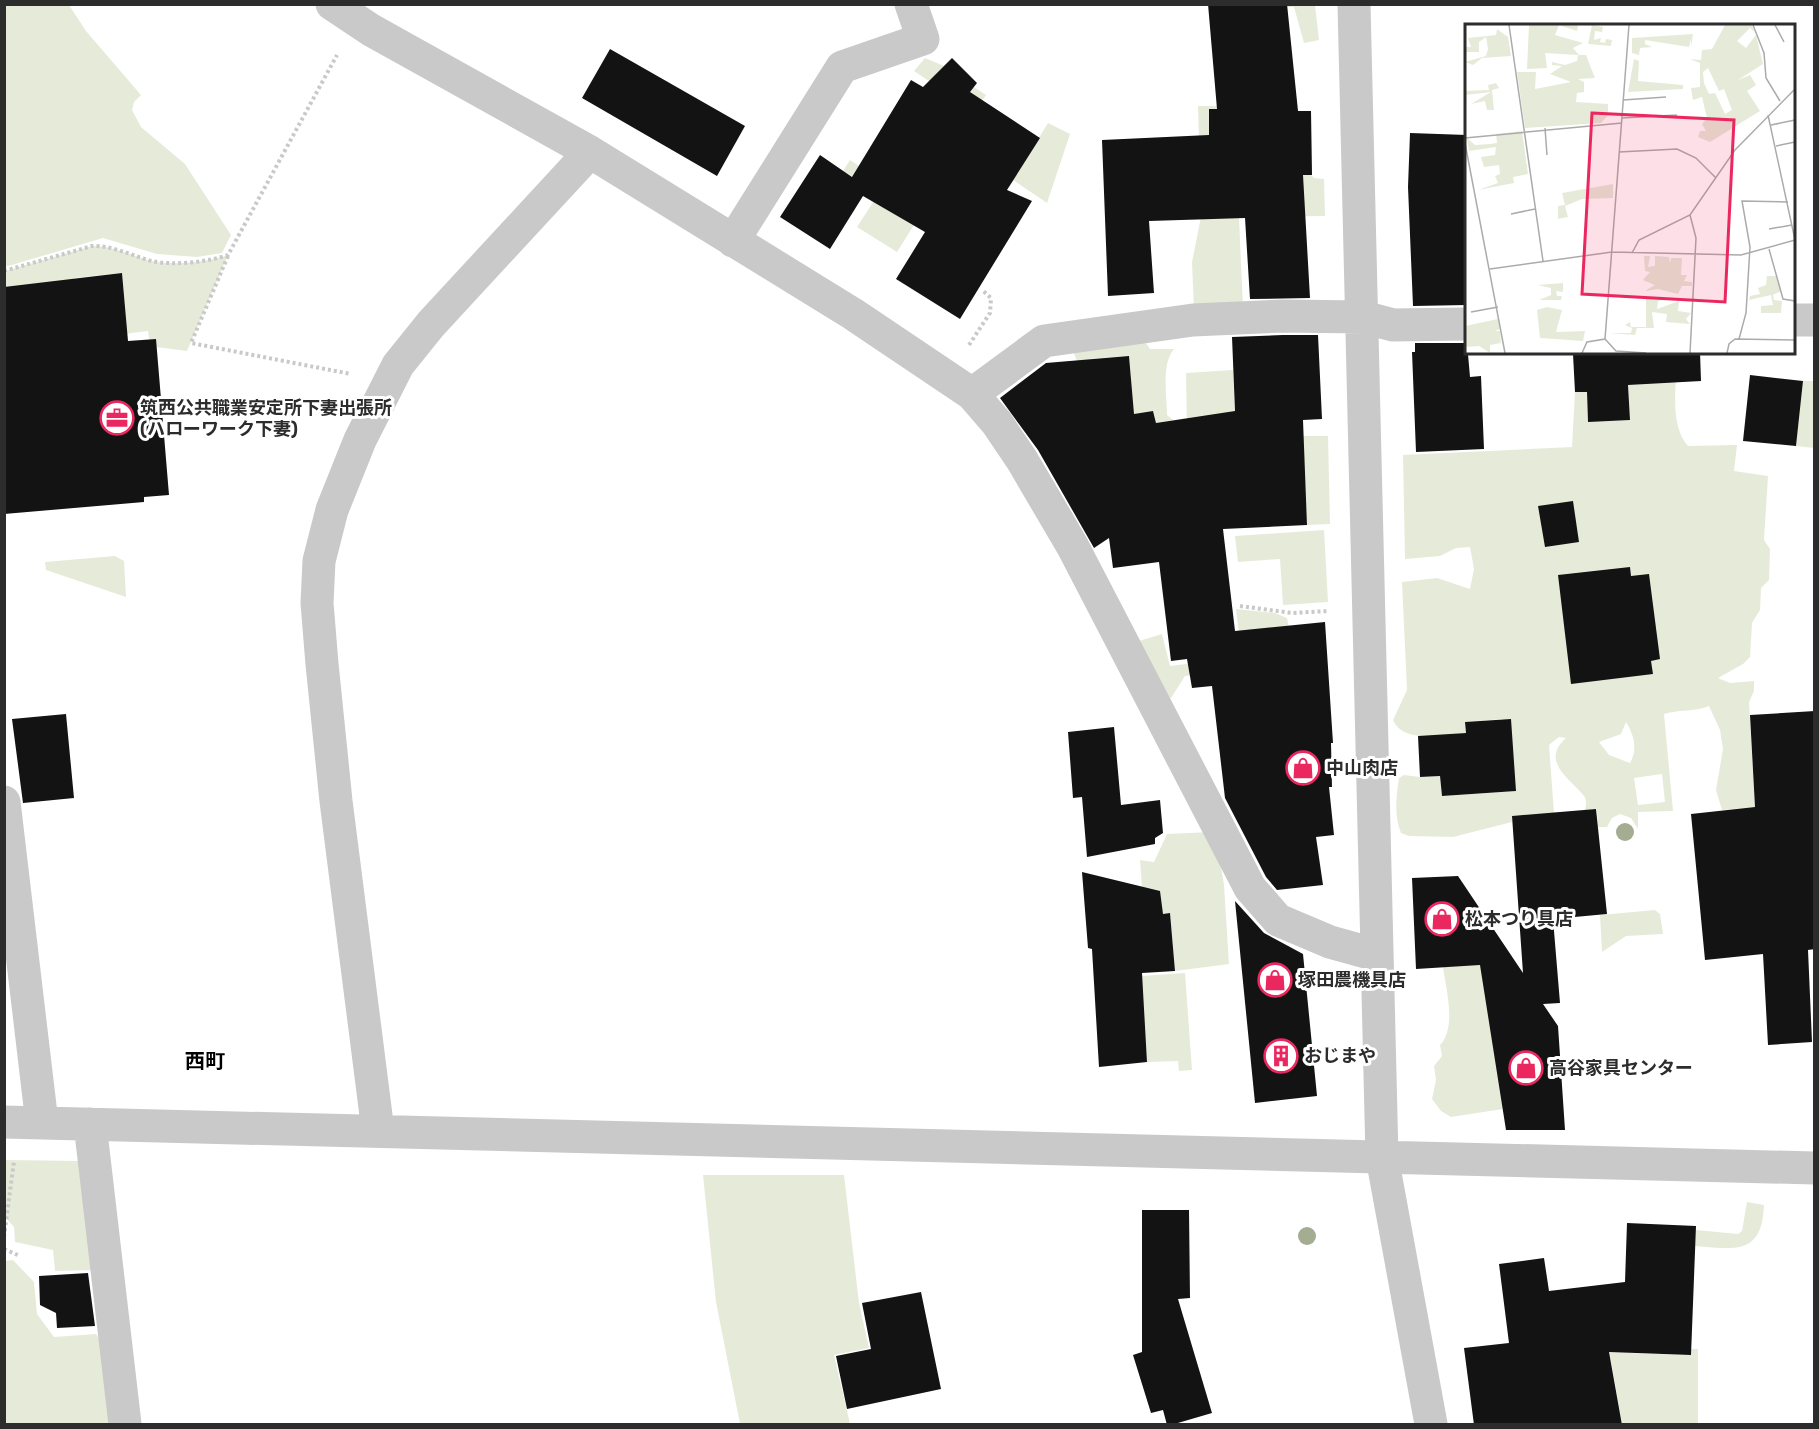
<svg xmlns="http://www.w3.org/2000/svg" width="1819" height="1429" font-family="Rubik,'Noto Sans JP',sans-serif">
<rect width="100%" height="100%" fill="#fff"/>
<path fill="#e6ebd9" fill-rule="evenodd" d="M 4,5 L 69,5 L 86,31 L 141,95 L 134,102 L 132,110 L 141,127 L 185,164 L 231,235 L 222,253 L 197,257 L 157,254 L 103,238 L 5,267 Z
M 1287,5 L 1315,5 L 1319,40 L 1304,43 L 1294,7 L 1287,7 Z
M 925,58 L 944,66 L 939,71 L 964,96 L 974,87 L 986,95 L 969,120 L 965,105 L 914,71 Z
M 1198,106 L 1245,106 L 1314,178 L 1324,179 L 1325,216 L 1239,217 L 1243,309 L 1194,311 L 1192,262 L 1201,217 Z
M 1048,123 L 1070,134 L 1047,203 L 1013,180 Z
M 850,160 L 924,209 L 897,252 L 857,227 L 879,193 L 843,171 Z
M 92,246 C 112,245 132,256 152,261 C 174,266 207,262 228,255 L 187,351 L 156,347 L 149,339 L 148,331 L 124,334 L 126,320 L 122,273 L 74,278 L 77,321 L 5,287 L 5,271 Z
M 1144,340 L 1150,349 L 1174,349 C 1161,364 1167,396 1167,415 L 1173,420 L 1156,423 L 1153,411 L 1100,420 L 1071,346 ZM 1129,356 L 1131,377 L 1089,359 Z
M 1641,353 L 1678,353 C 1677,380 1668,424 1688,446 L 1737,445 L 1734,471 L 1768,476 L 1764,540 L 1770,549 L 1769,580 L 1761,588 L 1760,610 L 1752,623 L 1750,657 L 1743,664 L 1718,678 L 1730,683 L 1754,681 L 1754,691 L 1749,702 L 1755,807 L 1722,810 L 1716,790 L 1723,749 L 1720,730 L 1709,706 C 1696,712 1681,709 1664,714 L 1673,811 L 1638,812 L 1638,829 L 1631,818 L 1620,814 L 1612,818 L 1607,827 L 1598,827 L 1597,809 L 1585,810 C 1586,805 1587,800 1584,796 C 1572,780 1539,762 1566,738 L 1559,737 L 1549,745 L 1554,813 L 1512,816 L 1512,822 L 1453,837 L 1409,836 L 1401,833 C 1394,817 1396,796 1399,778 L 1404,775 L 1420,777 L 1440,776 L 1442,796 L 1516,791 L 1503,719 L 1465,722 L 1466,733 C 1444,734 1404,745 1393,720 L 1407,690 L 1402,582 L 1437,578 L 1470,589 L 1474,569 L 1470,547 L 1456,548 L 1440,556 L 1405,559 L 1403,455 L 1572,447 L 1575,392 L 1587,392 L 1588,421 L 1630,420 L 1628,385 L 1642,384 ZM 1626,722 C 1634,735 1638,749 1630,763 L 1609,755 L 1599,742 L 1621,734 ZM 1662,774 L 1665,802 L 1638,805 L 1634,778 Z
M 1233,370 L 1236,438 L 1187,428 L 1186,373 Z
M 1803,381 L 1814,381 L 1814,448 L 1796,446 Z
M 1303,436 L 1328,436 L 1330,524 L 1307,525 Z
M 1324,530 L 1328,602 L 1283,605 L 1280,559 L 1238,562 L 1235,536 Z
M 115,556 L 124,561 L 126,597 L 46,570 L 45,562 Z
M 1236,609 L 1275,613 L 1287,618 L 1290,634 L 1262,666 L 1185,676 L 1171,698 L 1164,699 L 1139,641 L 1162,634 L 1170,666 L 1234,658 L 1240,642 Z
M 1211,832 L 1220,861 L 1224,885 L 1229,964 L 1175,971 L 1170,914 L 1144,915 L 1140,860 L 1154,862 L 1167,834 Z
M 1655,910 L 1660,914 L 1663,934 L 1626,936 L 1602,952 L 1600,915 Z
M 1481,951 L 1503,1109 L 1451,1117 L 1441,1111 L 1432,1099 L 1436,1080 L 1434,1066 L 1442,1056 L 1440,1045 C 1457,1027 1446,990 1443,967 L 1451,967 Z
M 1185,973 L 1192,1070 L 1179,1071 L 1178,1061 L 1147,1062 L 1141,976 Z
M 5,1160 L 81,1161 L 92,1270 L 55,1271 L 53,1250 L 15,1242 L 14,1227 L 5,1217 Z
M 703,1175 L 844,1175 L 859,1303 L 869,1348 L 834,1355 L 850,1424 L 740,1424 L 716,1302 Z
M 1747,1202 L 1764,1205 C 1762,1256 1735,1249 1695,1246 L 1696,1230 L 1738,1234 L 1742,1231 Z
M 13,1260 L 34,1282 L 37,1314 L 54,1337 L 96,1334 L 106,1349 L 114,1424 L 5,1424 L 4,1261 Z
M 1604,1341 L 1630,1353 L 1691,1355 L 1691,1349 L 1698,1349 L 1698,1424 L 1622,1424 L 1611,1361 Z"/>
<path fill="#131313" d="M 1208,4 L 1287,4 L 1298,111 L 1311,111 L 1312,175 L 1303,175 L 1310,298 L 1250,299 L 1245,218 L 1149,221 L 1154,293 L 1108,296 L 1102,140 L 1209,135 L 1209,109 L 1217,109 Z
M 610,49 L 745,126 L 717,176 L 582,98 Z
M 952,58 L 977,83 L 970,92 L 1040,138 L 1007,190 L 1032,201 L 960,319 L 896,279 L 925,232 L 863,196 L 830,249 L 780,217 L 820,155 L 852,177 L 911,80 L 923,87 Z
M 1410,133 L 1467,135 L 1467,305 L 1413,306 L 1408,187 Z
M 122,273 L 128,341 L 156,339 L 169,495 L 144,497 L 144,502 L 4,514 L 4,287 Z
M 1283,335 L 1318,335 L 1322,419 L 1303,420 L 1307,525 L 1223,529 L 1235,631 L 1325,622 L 1333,743 L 1331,743 L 1332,787 L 1329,787 L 1334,835 L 1316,837 L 1323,885 L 1277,890 L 1266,877 L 1225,798 L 1212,686 L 1192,688 L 1187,659 L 1171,661 L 1159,562 L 1113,568 L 1109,538 L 1094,548 L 1038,450 L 1000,398 L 1046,363 L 1129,356 L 1134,414 L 1153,411 L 1156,423 L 1235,411 L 1232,337 Z
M 1415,343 L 1467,343 L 1470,377 L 1481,376 L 1484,449 L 1416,452 L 1412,352 L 1415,352 Z
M 1700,352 L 1701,381 L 1628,385 L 1630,420 L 1588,422 L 1587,392 L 1575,392 L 1573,354 Z
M 1750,375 L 1803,381 L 1796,446 L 1743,441 Z
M 1573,501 L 1579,542 L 1545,547 L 1538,506 Z
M 1630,567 L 1631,576 L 1649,574 L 1660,659 L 1651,661 L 1653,674 L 1571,684 L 1558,575 Z
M 1815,711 L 1815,949 L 1808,950 L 1812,1042 L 1768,1045 L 1763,954 L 1705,960 L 1691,814 L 1755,807 L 1750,715 Z
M 66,714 L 74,798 L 23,803 L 12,719 Z
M 1511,719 L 1516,791 L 1442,796 L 1440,776 L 1420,777 L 1418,736 L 1466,733 L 1465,722 Z
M 1114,727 L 1121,805 L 1160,800 L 1163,833 L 1155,838 L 1155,844 L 1087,857 L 1082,797 L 1073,798 L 1068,732 Z
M 1596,809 L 1607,914 L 1553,919 L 1560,1003 L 1543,1004 L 1558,1026 L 1565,1130 L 1506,1130 L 1480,965 L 1416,969 L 1412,878 L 1458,876 L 1523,973 L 1512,816 Z
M 1082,872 L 1160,891 L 1163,914 L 1170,913 L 1175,971 L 1142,973 L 1147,1062 L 1099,1067 L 1092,949 L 1088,948 Z
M 1235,901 L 1264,933 L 1303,954 L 1317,1096 L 1255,1103 Z
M 1142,1210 L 1189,1210 L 1190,1298 L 1178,1299 L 1212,1413 L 1171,1425 L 1167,1425 L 1163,1410 L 1151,1413 L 1133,1355 L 1142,1352 Z
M 1627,1223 L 1696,1226 L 1691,1355 L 1609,1352 L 1622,1425 L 1474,1425 L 1464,1348 L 1509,1343 L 1499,1264 L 1544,1258 L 1549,1291 L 1625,1282 Z
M 88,1273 L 95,1326 L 57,1328 L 56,1313 L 40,1305 L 39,1276 Z
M 921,1292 L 941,1389 L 847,1409 L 836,1356 L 871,1349 L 862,1303 Z"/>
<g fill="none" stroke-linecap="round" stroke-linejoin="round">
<path stroke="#c9c9c9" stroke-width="4" stroke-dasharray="3 3" stroke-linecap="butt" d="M 228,256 L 191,343 L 351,374
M 4,271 L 92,246 C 112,245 132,256 152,261 C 174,266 207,262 228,255 L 337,55
M 969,345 L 990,313 L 991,298 L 983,291
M 1240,606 L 1292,613 L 1329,611
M 4,1237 L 14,1161
M 4,1249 L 20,1256"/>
<path stroke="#c9c9c9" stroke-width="33" d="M 332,4 L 371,30 L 590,152 L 853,314 L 972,394 L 997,423 L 1022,460 L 1073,547 L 1250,888 L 1278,920 L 1330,942 L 1377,955
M 1354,4 L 1382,1157 L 1431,1424
M 733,241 L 842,67 L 923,39 L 911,4
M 1794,320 L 1814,320
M 972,394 L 1044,341 L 1193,320 L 1283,316 L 1363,317 L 1393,325 L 1466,324
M 4,802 L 42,1123
M 4,1122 L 1814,1168
M 90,1124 L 125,1424
M 378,1131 L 336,801 L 322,664 L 317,603 L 319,561 L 332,510 L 360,440 L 398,365 L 431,324 L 590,152"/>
</g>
<g fill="#a4ac92">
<circle cx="1625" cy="832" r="9"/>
<circle cx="1307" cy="1236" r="9"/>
</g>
<defs>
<symbol id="office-ring" viewBox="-11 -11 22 22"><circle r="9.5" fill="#fff" stroke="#eb2760" stroke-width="1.5"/><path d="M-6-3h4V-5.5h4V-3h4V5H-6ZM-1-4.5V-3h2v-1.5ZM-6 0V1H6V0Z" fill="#eb2760"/></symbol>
<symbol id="shop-ring" viewBox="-11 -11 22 22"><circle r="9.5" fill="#fff" stroke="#eb2760" stroke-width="1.5"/><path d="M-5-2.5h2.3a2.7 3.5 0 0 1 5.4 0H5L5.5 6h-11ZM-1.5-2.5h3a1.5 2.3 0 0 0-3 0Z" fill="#eb2760"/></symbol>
<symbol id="building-ring" viewBox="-11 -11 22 22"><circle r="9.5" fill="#fff" stroke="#eb2760" stroke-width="1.5"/><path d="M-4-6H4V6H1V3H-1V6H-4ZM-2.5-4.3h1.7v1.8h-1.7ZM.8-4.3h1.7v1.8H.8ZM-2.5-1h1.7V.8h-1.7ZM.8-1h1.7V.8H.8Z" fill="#eb2760"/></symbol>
</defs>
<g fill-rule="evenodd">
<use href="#office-ring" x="98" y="399" width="38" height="38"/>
<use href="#shop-ring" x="1284" y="749" width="38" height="38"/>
<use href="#shop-ring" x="1423" y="900" width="38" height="38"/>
<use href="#shop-ring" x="1256" y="961" width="38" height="38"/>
<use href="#building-ring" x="1262" y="1037" width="38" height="38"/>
<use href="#shop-ring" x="1507" y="1049" width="38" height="38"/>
</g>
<g text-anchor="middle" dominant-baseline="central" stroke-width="6" stroke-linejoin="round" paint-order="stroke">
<g font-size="18" font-weight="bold" fill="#2c2c2c" stroke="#fff" text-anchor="start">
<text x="140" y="408">筑西公共職業安定所下妻出張所<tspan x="140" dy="21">(ハローワーク下妻)</tspan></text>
<text x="1326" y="768">中山肉店</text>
<text x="1465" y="919">松本つり具店</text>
<text x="1298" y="980">塚田農機具店</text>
<text x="1304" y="1056">おじまや</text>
<text x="1549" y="1068">高谷家具センター</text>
</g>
<g font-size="20" font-weight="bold" fill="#000" stroke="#fff">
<text x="205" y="1061">西町</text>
</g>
</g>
<g transform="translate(1465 24)">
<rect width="330" height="330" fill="#fff"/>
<path d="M 64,1 L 110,1 L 113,2 L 112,7 L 94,1 L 90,11 L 118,19 L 108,24 L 114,31 L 121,31 L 130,54 L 113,55 L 119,58 L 119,68 L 112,69 L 111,78 L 143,80 L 143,91 L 136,99 L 60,104 L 52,48 L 71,48 L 70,65 L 106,58 L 85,50 L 97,42 L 87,41 L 87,38 L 100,41 L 112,37 L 113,31 L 80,29 L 82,44 L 62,45 ZM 127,1 L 138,3 L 137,8 L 130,7 L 129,16 L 136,14 L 135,18 L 140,19 L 141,15 L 147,16 L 146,22 L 123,20 ZM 260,1 L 287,1 L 289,8 L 285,4 L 272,17 L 281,24 L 291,11 L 298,40 L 273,56 L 285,51 L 291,61 L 282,67 L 295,87 L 245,118 L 233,113 L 235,107 L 241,107 L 237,100 L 242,94 L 237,73 L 228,76 L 226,64 L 235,63 L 235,39 L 225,35 L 236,36 L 237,26 L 247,25 ZM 243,44 L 254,67 L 259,65 L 267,86 L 260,90 L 250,69 L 244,70 L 239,59 L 238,48 ZM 32,5 L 43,13 L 46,32 L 17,34 L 8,41 L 0,38 L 21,32 L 23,25 L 21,13 L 14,18 L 14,28 L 0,28 L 1,23 L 6,23 L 3,14 L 31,11 ZM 228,10 L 226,23 L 226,15 L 224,23 L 180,16 L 180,20 L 187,23 L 175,24 L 174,31 L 167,29 L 167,14 ZM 169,35 L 174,37 L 173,57 L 218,61 L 218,65 L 163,68 ZM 31,59 L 34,64 L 27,66 L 29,86 L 22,86 L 20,77 L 6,80 L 26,68 L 0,71 L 0,67 L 24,66 L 23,61 ZM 57,107 L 63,150 L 48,153 L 49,159 L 13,166 L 33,159 L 30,152 L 35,150 L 34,141 L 19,143 L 16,133 L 30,131 L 31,123 L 4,127 L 2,114 L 10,121 L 25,120 L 32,119 L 31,110 ZM 148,160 L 148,174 L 117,175 L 100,182 L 103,193 L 93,195 L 93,182 L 100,181 L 97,169 ZM 179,232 L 185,232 L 183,243 L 190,242 L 190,232 L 204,233 L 205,240 L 206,234 L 217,234 L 216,251 L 222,251 L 219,257 L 227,258 L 227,262 L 217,262 L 213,270 L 193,265 L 180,267 L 190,261 L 178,256 L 185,248 L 180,247 ZM 302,252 L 312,252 L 316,267 L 308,271 L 309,276 L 317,277 L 316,289 L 296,289 L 296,282 L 308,281 L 306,271 L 284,276 L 285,272 L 295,270 L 293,264 L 301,261 ZM 98,259 L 98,268 L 91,267 L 92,272 L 97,272 L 96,276 L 74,276 L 86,271 L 86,264 L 73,261 ZM 181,273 L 200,275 L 193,277 L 192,285 L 214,277 L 213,287 L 226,289 L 221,295 L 225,300 L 201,298 L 202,290 L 187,288 L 189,304 L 172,304 L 170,311 L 144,309 L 166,309 L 167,304 L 160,301 L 165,298 L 166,303 L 181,303 ZM 82,283 L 97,286 L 91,308 L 120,307 L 118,317 L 75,314 L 72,286 ZM 33,295 L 35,305 L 30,307 L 35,307 L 36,319 L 25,321 L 25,329 L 14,322 L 0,323 L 0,302 Z" fill="#e6ebd9" fill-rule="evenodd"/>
<path fill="none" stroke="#ababab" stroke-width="1.5" d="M 44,1 L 78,237M 288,1 L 299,29 L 301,54 L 315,77M 310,1 L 319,18M 158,76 L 201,73M 303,91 L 330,216M 157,94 L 212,91M 306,101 L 330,96M 80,104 L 82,131M 0,114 L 157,99M 0,119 L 40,329M 311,122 L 330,118M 154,128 L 212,125 L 231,134 L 251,154M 46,190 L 70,185M 225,191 L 231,214 L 225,329M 304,205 L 327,201M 304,225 L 318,275 L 330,277M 167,229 L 174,216 L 225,191 L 270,126 L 330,65M 25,245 L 147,228 L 276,231 L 330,216M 6,288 L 33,283M 140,315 L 151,327 L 181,329M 274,315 L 281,289 L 285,223 L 277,177 L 323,178M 117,329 L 122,318 L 140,315 L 164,1M 262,329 L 264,320 L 270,315 L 330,316"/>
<path fill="#eb2760" fill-opacity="0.15" stroke="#eb2760" stroke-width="3" d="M 127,89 L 269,96 L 260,278 L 117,270 Z"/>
<rect width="330" height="330" fill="none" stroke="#2c2c2c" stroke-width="3"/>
</g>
<rect width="1819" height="1429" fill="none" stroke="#2c2c2c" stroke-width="12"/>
</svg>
